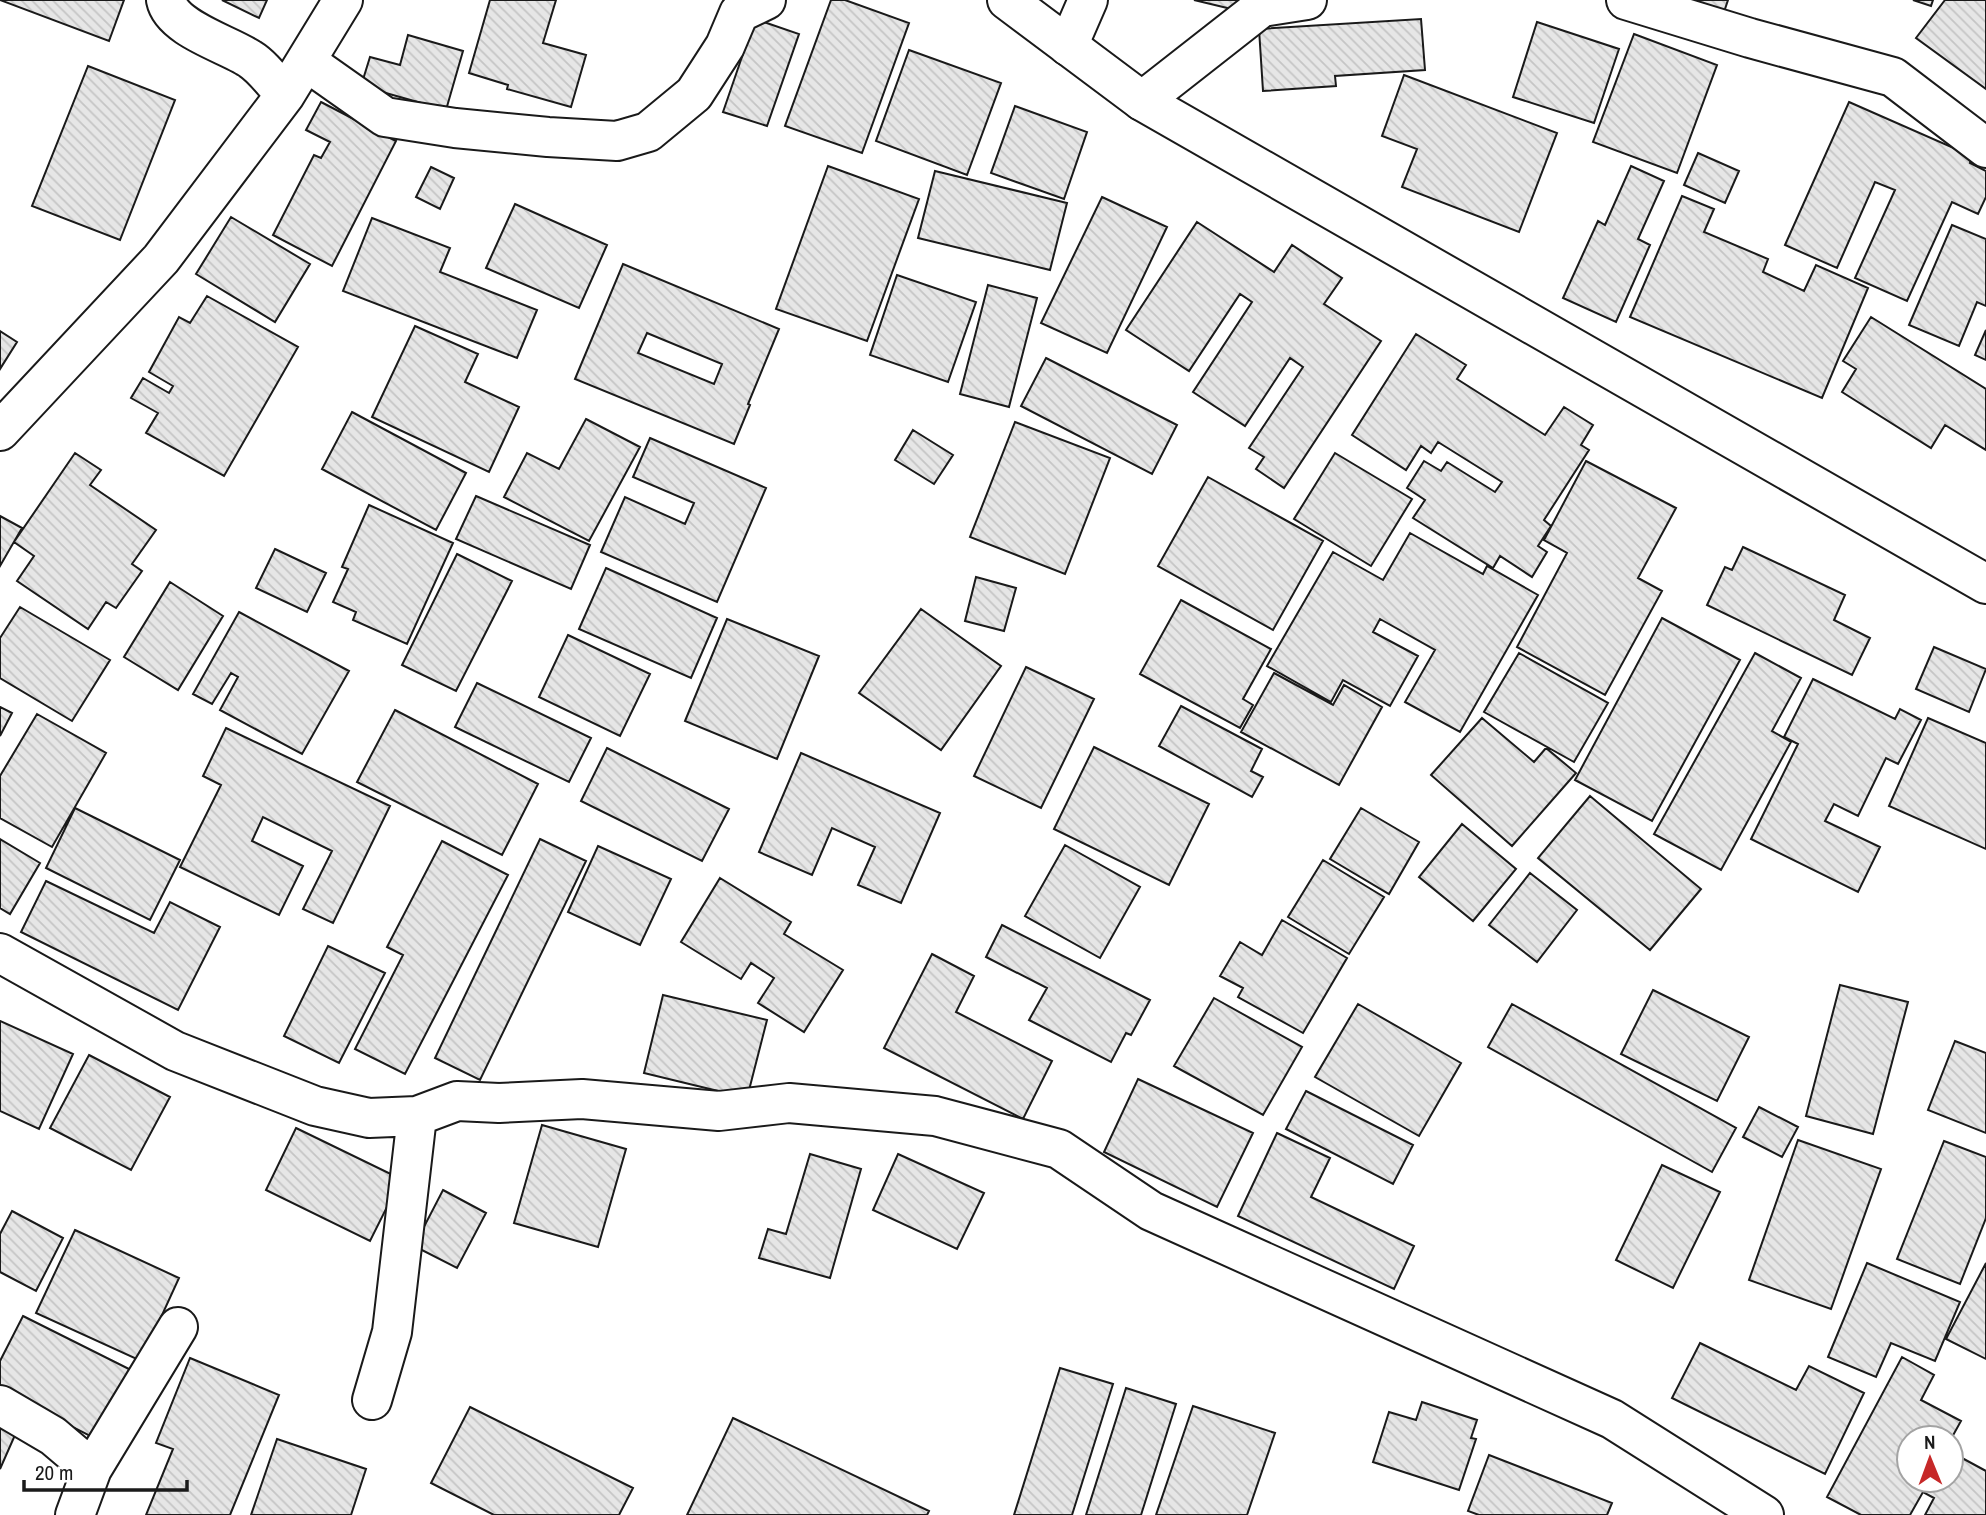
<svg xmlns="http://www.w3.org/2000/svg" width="1986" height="1515" font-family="'Archivo Narrow',sans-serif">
<defs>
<pattern id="building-back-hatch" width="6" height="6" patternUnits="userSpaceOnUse" patternTransform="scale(1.75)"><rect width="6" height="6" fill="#e6e6e6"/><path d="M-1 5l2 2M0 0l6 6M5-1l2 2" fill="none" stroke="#c5c5c5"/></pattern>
</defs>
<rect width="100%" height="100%" fill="#fff"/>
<path fill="url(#building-back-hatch)" stroke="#1a1a1a" stroke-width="2" fill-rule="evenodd" d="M 0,0 L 124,0 L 109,41 Z
M 222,0 L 267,0 L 259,18 Z
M 490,0 L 556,0 L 543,43 L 586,55 L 571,107 L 507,89 L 508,85 L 469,73 Z
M 831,0 L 845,0 L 909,23 L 862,153 L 785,126 Z
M 1194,0 L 1247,0 L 1244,12 Z
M 1687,0 L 1728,0 L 1724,12 Z
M 1913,0 L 1933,0 L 1931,6 Z
M 1945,0 L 1986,0 L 1986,89 L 1916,38 Z
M 755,19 L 799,34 L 767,126 L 723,112 Z
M 1421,19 L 1425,70 L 1335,76 L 1336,86 L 1263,91 L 1259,29 Z
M 1537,22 L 1619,49 L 1594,123 L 1513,97 Z
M 1634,34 L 1717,65 L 1677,173 L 1593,142 Z
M 408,35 L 463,51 L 446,110 L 361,86 L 370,57 L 400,65 Z
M 909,50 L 1001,83 L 967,175 L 876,141 Z
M 88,66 L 175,100 L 120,240 L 32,206 Z
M 1404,75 L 1557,133 L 1519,232 L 1402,187 L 1417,149 L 1382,136 Z
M 321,102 L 396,141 L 332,266 L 273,235 L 314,155 L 321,158 L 330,142 L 306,130 Z
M 1849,102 L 1972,156 L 1970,163 L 1986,171 L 1986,197 L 1978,214 L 1952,202 L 1907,301 L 1855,278 L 1895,190 L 1875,182 L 1837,268 L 1785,245 Z
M 1015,106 L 1087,132 L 1064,199 L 991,173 Z
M 1698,153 L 1739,171 L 1725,203 L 1684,185 Z
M 828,166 L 919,199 L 867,341 L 776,309 Z
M 1631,166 L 1664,181 L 1638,239 L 1650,245 L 1616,322 L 1563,298 L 1598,221 L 1605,225 Z
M 431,167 L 454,178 L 440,209 L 416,197 Z
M 935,171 L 1067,203 L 1050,270 L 918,238 Z
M 1682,196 L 1714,209 L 1704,232 L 1768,259 L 1763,272 L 1804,291 L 1816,265 L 1868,288 L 1822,398 L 1630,317 Z
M 1102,197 L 1167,227 L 1107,353 L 1041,323 Z
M 515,204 L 607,245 L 579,308 L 486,268 Z
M 231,217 L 310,264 L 275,322 L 196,274 Z
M 372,218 L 450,248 L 440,272 L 537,310 L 517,358 L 343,291 Z
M 1197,222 L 1274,272 L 1292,245 L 1342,278 L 1324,304 L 1381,341 L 1284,488 L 1256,469 L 1264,457 L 1249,448 L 1303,367 L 1290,358 L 1245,426 L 1193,392 L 1252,302 L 1240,294 L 1189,371 L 1126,330 Z
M 1952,225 L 1986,239 L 1986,306 L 1977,302 L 1959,346 L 1909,325 Z
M 623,264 L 779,329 L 748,404 L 750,405 L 734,444 L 575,379 ZM 647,333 L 722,364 L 714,384 L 638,353 Z
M 897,275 L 976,302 L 948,382 L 870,355 Z
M 988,285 L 1037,298 L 1009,407 L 960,394 Z
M 207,296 L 298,347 L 224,476 L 146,433 L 158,413 L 131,398 L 143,378 L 169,393 L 173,386 L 149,372 L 179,317 L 190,323 Z
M 1871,317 L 1986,389 L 1986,450 L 1945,425 L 1931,448 L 1842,392 L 1856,369 L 1843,361 Z
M 415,326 L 478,354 L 465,382 L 519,407 L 489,472 L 372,417 Z
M 1986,330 L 1986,360 L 1975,355 Z
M 0,331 L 17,342 L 0,369 Z
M 1416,334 L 1466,365 L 1457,379 L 1545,435 L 1564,407 L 1593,425 L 1581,445 L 1589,450 L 1544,520 L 1551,526 L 1538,546 L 1547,552 L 1532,577 L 1500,556 L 1493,568 L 1413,518 L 1425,500 L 1407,488 L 1424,461 L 1441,471 L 1447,462 L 1495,492 L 1502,482 L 1438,442 L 1431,453 L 1421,446 L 1406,470 L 1352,435 Z
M 1046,358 L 1177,425 L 1152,474 L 1021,406 Z
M 352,412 L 466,473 L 436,530 L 322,469 Z
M 586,419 L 640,447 L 589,541 L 504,497 L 527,453 L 559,469 Z
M 1015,422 L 1110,458 L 1065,574 L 970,537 Z
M 913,430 L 953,455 L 934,484 L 895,460 Z
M 650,438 L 766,488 L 717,602 L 601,552 L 625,497 L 685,524 L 694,503 L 633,477 Z
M 75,453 L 101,470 L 90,485 L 156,530 L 132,564 L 142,571 L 116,608 L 106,602 L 88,629 L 17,581 L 34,556 L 14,542 Z
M 1335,453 L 1412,499 L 1371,566 L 1294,519 Z
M 1586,461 L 1676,508 L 1638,578 L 1662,591 L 1605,695 L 1517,647 L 1567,553 L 1544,540 Z
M 1208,477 L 1323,541 L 1273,630 L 1158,566 Z
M 476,496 L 590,545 L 571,589 L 456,539 Z
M 369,505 L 453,543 L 407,644 L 353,620 L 356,612 L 333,602 L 348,569 L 342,567 Z
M 0,516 L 22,528 L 0,566 Z
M 1410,533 L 1483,574 L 1487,566 L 1538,595 L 1460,732 L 1405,702 L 1435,650 L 1380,619 L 1373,632 L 1418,656 L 1390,706 L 1343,680 L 1331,702 L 1267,666 L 1333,552 L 1383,580 Z
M 1743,547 L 1845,595 L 1834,620 L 1870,638 L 1852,675 L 1707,605 L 1725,567 L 1732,570 Z
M 275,549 L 326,573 L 307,612 L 256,588 Z
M 457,554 L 512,581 L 456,691 L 402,665 Z
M 606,568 L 717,618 L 691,678 L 579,629 Z
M 976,577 L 1016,588 L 1004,631 L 965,621 Z
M 170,582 L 223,616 L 178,690 L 124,657 Z
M 1181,600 L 1271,649 L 1243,699 L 1253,705 L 1240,728 L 1140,674 Z
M 20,607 L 110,660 L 72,721 L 0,678 L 0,638 Z
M 921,609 L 1001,666 L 941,750 L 859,693 Z
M 239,612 L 349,671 L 302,754 L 220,710 L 238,677 L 231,673 L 212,704 L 193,694 Z
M 1662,618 L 1740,660 L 1652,821 L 1575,780 Z
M 727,619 L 819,656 L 777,759 L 685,721 Z
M 568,635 L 650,674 L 620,736 L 539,697 Z
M 1934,647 L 1986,669 L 1969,712 L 1916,689 Z
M 1519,653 L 1608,703 L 1574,762 L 1484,712 Z
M 1755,653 L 1801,678 L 1772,731 L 1791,742 L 1721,870 L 1654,834 Z
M 1026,667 L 1094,699 L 1041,808 L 974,776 Z
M 1274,673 L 1333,705 L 1344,685 L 1382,707 L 1339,785 L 1241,732 Z
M 1813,679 L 1895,719 L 1900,709 L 1921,720 L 1898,764 L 1886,758 L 1858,816 L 1834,804 L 1825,821 L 1880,847 L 1858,892 L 1751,839 L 1798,744 L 1784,737 Z
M 477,683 L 591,738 L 569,782 L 455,727 Z
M 1181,706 L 1262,749 L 1251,771 L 1263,777 L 1252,797 L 1159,746 Z
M 0,707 L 12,713 L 0,736 Z
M 395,710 L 538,784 L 502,855 L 357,782 Z
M 37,714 L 106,753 L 52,847 L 0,818 L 0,776 Z
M 1482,718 L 1534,762 L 1546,748 L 1576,773 L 1512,846 L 1431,775 Z
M 1928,718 L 1986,743 L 1986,849 L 1889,806 Z
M 226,728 L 390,806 L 333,923 L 303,909 L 332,851 L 263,817 L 252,841 L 303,866 L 279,915 L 180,867 L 221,785 L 203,776 Z
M 1094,747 L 1209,804 L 1169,885 L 1054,829 Z
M 607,748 L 729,809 L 702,861 L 581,801 Z
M 801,753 L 940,813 L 901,903 L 858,885 L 875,847 L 832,828 L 812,875 L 759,852 Z
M 1590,796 L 1701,889 L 1650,950 L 1538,858 Z
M 75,808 L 180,860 L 150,920 L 46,868 Z
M 1361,808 L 1419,842 L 1389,894 L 1330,859 Z
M 1462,824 L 1516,869 L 1473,921 L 1419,877 Z
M 0,839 L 40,863 L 10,914 L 0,908 Z
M 540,839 L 586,861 L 480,1080 L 435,1058 Z
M 442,841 L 508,875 L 405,1074 L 355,1049 L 403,955 L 387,947 Z
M 1065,845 L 1140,887 L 1100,958 L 1025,916 Z
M 598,846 L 671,879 L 640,945 L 568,912 Z
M 1323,860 L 1384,897 L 1349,954 L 1288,917 Z
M 1530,873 L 1577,910 L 1537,962 L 1489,925 Z
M 720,878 L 791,922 L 784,934 L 843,970 L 804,1032 L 758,1003 L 774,978 L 751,963 L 741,979 L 681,942 Z
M 46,881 L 154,933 L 170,902 L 220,927 L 178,1010 L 21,932 Z
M 1282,920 L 1347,958 L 1303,1033 L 1238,997 L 1243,988 L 1220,976 L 1240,942 L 1262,955 Z
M 1002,925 L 1150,1000 L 1131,1035 L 1126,1033 L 1111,1062 L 1029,1020 L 1047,988 L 986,957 Z
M 328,946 L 385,973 L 339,1063 L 284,1036 Z
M 932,954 L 974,976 L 956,1012 L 1052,1061 L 1023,1119 L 884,1048 Z
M 1840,985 L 1908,1002 L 1873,1134 L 1806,1116 Z
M 1653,990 L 1749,1037 L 1717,1101 L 1621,1054 Z
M 663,995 L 767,1020 L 747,1098 L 644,1073 Z
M 1214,998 L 1302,1047 L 1263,1115 L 1174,1066 Z
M 1358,1004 L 1461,1063 L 1419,1136 L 1315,1077 Z
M 1512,1004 L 1736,1128 L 1712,1172 L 1488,1047 Z
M 0,1021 L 73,1054 L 39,1129 L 0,1111 Z
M 1955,1041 L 1986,1053 L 1986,1133 L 1928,1110 Z
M 89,1055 L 170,1097 L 131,1170 L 50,1128 Z
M 1138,1079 L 1253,1133 L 1217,1207 L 1104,1152 Z
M 1306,1091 L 1413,1145 L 1393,1184 L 1286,1129 Z
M 1759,1107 L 1798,1127 L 1782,1157 L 1743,1137 Z
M 542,1125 L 626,1149 L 598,1247 L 514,1223 Z
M 296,1128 L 401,1179 L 370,1241 L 266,1190 Z
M 1277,1133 L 1330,1158 L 1311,1197 L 1414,1246 L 1394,1289 L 1238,1216 Z
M 1798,1140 L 1881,1169 L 1831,1309 L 1749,1280 Z
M 1944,1141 L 1986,1157 L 1986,1218 L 1960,1284 L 1897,1259 Z
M 810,1154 L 861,1169 L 830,1278 L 759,1258 L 768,1229 L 786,1234 Z
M 898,1154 L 984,1193 L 957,1249 L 873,1210 Z
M 1662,1165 L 1720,1192 L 1673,1288 L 1616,1260 Z
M 443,1190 L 486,1213 L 457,1268 L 414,1246 Z
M 12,1211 L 63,1238 L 36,1291 L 0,1272 L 0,1234 Z
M 75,1230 L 179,1278 L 141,1361 L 36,1313 Z
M 1867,1263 L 1960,1302 L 1935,1361 L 1891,1343 L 1876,1377 L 1828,1357 Z
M 1986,1263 L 1986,1359 L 1946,1339 Z
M 23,1316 L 131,1370 L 96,1439 L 0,1390 L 0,1361 Z
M 1700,1343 L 1796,1390 L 1809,1366 L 1864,1393 L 1825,1474 L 1672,1398 Z
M 1902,1357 L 1934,1375 L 1921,1400 L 1961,1421 L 1951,1439 L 1909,1438 L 1909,1480 L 1951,1480 L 1951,1452 L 1986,1471 L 1986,1515 L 1925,1515 L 1934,1498 L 1923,1492 L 1910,1515 L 1861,1515 L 1827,1497 Z
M 190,1358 L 279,1395 L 230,1515 L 146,1515 L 173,1449 L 156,1443 Z
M 1060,1368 L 1113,1384 L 1072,1515 L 1014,1515 Z
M 1126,1388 L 1176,1404 L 1141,1515 L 1086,1515 Z
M 1422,1402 L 1477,1420 L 1471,1438 L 1476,1439 L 1459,1490 L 1373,1462 L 1389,1412 L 1416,1420 Z
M 1193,1406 L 1275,1433 L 1247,1515 L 1156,1515 Z
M 470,1407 L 633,1488 L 619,1515 L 494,1515 L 431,1483 Z
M 0,1417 L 19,1426 L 0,1469 Z
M 733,1418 L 929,1511 L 927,1515 L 687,1515 Z
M 277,1439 L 366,1469 L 351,1515 L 251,1515 Z
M 1489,1455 L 1612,1503 L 1607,1515 L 1479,1515 L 1468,1511 Z"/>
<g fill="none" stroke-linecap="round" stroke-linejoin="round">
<defs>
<path id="street" d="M 166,0 C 172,29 228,44 250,59 C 263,67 274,83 285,95
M 1626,0 L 1750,38 L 1893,77 L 1986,148
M 1068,46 L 1088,0
M 307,62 L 385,117 L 455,128 L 548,137 L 617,141 L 648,132 L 694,94 L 725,46 L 739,13 L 766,0
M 1142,101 L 1262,7 L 1307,0
M 0,431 L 161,259 L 285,95 L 343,0
M 0,953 L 175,1051 L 315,1106 L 369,1118 L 417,1116 L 457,1101 L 499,1103 L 582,1099 L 719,1111 L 789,1103 L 935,1116 L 1059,1149 L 1151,1211 L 1612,1419 L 1764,1515
M 372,1400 L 392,1332 L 417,1116
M 0,1405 L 53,1436 L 92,1469
M 75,1515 L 92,1469 L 178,1327"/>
<path id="secondary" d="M 1007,0 L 1142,101 L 1986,584"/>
</defs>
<use href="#street" stroke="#1a1a1a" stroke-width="42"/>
<use href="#secondary" stroke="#1a1a1a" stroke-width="42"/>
<use href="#street" stroke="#fff" stroke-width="38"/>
<use href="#secondary" stroke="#fff" stroke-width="38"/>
</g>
<g transform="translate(1930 1459) rotate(359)"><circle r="33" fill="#ffffff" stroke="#a3a3a3" stroke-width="2"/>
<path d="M0-5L12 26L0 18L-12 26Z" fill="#c62828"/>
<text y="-10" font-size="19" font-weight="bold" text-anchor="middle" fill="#1a1a1a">N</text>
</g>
<path d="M24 1480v10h163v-10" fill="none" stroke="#1a1a1a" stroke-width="3.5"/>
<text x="35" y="1480" font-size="21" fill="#1a1a1a" stroke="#ffffff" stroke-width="5" paint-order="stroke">20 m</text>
</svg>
